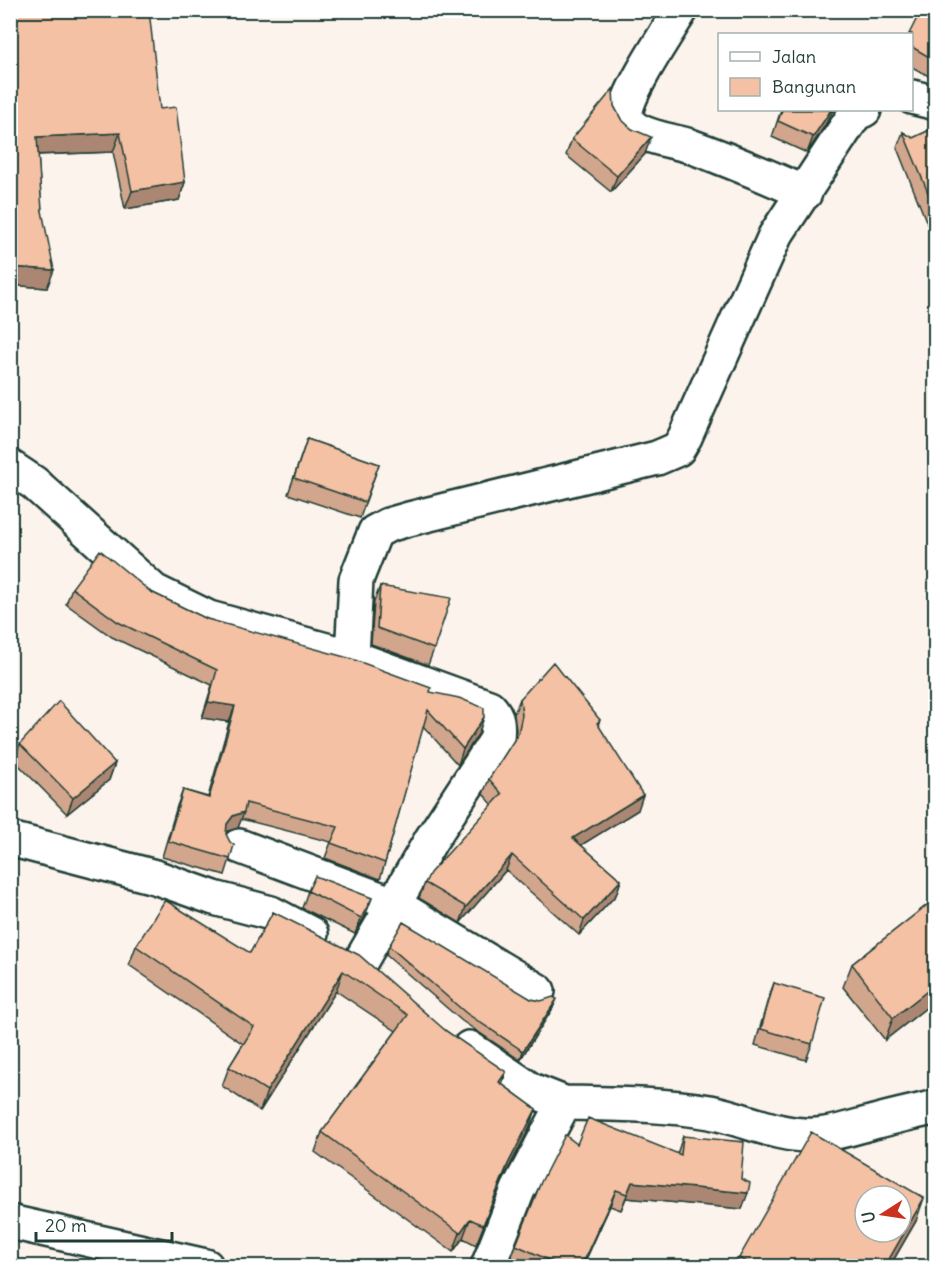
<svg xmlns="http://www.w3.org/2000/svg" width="946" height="1277" font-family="Delius,sans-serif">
<rect width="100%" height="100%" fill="#fdf3ed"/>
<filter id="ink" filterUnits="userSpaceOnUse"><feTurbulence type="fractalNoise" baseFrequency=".0167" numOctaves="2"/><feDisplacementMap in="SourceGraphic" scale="12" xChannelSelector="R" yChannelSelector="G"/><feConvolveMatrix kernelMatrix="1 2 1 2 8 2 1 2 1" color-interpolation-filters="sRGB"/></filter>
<g filter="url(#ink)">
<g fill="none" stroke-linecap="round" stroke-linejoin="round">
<defs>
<path id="minor" d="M 681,10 C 670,28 622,99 626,116 C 628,124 635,129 641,132 C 656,139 674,141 690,146 C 729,160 767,176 805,193
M 912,97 L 936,103
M 10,467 L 34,483 L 154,591 L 209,618 L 352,657 L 489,707 C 499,717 498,725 497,739 L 431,840 L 362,959
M 352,657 L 356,580 L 375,532 L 388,525 L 409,519 L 657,458 L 678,449 L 685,437 L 775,236 L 855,114 L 864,110
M 10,839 L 155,877 L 214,898 L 271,913 L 311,934
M 239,846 L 393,904 L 538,991
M 469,1048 L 531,1090 L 564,1103 L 518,1190 L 488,1266
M 564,1103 C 613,1104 662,1104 710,1112 C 746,1119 778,1137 816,1135 C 837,1134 857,1126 878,1121 C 897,1116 916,1112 936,1107
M 10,1222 L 206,1266"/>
</defs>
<use href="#minor" stroke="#1f3d34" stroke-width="38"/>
<use href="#minor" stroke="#fff" stroke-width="33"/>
</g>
<path fill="#d2a68d" stroke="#1f3d34" stroke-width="1.5" d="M 10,10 L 160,109 L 185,182 L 179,200 L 125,209 L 113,152 L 38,155 L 47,288 L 10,285 Z
M 936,10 L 936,80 L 912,67 L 912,34 Z
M 614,106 L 621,119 L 645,154 L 611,192 L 566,155 L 572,139 Z
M 781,110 L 833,110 L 824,127 L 807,153 L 772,137 Z
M 936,127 L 936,238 L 932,236 L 897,148 L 903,132 L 913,138 Z
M 307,439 L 379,464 L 360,518 L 288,494 Z
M 380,586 L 434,649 L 428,665 L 371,644 L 374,602 Z
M 72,588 L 151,592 L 207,619 L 430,692 L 479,733 L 458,765 L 423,726 L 385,863 L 380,879 L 325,858 L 331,842 L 241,819 L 238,828 L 228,831 L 226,833 L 230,859 L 225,875 L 162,857 L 177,806 L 183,790 L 208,797 L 229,722 L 202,718 L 212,685 L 112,637 L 66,604 Z
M 520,699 L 600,720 L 598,725 L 638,810 L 581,845 L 621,880 L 616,895 L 579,935 L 506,870 L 460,923 L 419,898 L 425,883 L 493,805 L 483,794 L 489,779 L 515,739 L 516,730 L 514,714 Z
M 20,744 L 115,763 L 109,780 L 67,814 L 14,760 Z
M 308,891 L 366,914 L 355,934 L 302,908 Z
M 936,898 L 936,1000 L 885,1040 L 843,987 L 852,964 Z
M 273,912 L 506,1072 L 502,1084 L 536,1109 L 529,1129 L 501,1183 L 476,1245 L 463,1238 L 453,1252 L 315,1152 L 322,1132 L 396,1031 L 336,991 L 260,1111 L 222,1086 L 229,1067 L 243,1044 L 129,965 L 136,946 L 250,953 Z
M 389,946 L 531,999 L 541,1001 L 553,1008 L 520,1060 L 462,1021 L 386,955 Z
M 774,983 L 812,1044 L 806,1060 L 755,1045 L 768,999 Z
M 683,1136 L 741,1179 L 742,1209 L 626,1198 L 621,1210 L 610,1206 L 583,1266 L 522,1266 L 510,1261 L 516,1245 L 577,1144 L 677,1154 Z
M 916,1221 L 890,1266 L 735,1266 L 739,1258 Z"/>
<path fill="#ab8773" stroke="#1f3d34" stroke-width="1.5" d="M 831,110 L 833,110 L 824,127 L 807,153 L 813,137 Z
M 120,133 L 113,152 L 31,155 L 37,137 Z
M 651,137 L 645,154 L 611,192 L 617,176 Z
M 185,182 L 179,200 L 125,209 L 132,191 Z
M 10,267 L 54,270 L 47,288 L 10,285 Z
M 208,702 L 235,706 L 229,722 L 202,718 Z
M 484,717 L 479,733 L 458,765 L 463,749 Z
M 115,763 L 109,780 L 67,814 L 73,798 Z
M 643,795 L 638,810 L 567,854 L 573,838 Z
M 244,812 L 238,828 L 228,831 L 221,840 L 227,824 L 233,816 Z
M 512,855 L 506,870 L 460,923 L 466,907 Z
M 621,880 L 616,895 L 579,935 L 584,920 Z
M 372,898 L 366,914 L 355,934 L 361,918 Z
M 343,971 L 336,991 L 260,1111 L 267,1091 Z
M 936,984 L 936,1000 L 885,1040 L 893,1018 Z
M 557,999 L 553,1008 L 520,1060 L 523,1051 Z
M 506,1072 L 499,1091 L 499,1082 Z
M 536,1109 L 529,1129 L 501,1183 L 476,1245 L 508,1164 Z
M 632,1182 L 748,1193 L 742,1209 L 626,1198 L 621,1210 Z
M 616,1190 L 610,1206 L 583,1266 L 581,1266 Z
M 924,1198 L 916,1221 L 890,1266 L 885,1266 Z
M 470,1219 L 463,1238 L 453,1252 L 460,1233 Z"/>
<path fill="#f4c1a4" stroke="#1f3d34" stroke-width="1.5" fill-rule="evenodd" d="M 10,10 L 149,10 L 160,109 L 176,107 L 185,182 L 132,191 L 120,133 L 37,137 L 42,211 L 54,270 L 10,267 Z
M 921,10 L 936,10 L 936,61 L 912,47 L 912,34 L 909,34 Z
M 613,89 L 614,106 L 621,119 L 632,129 L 651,137 L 617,176 L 572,139 Z
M 782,110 L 831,110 L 813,137 L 778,121 Z
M 936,127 L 936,212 L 903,132 L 913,138 Z
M 307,439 L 379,464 L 365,502 L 294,478 Z
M 100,550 L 151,592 L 207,619 L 352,659 L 431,688 L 430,692 L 459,698 L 484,708 L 484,717 L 463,749 L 428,710 L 385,863 L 331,843 L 338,827 L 246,803 L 244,812 L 233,816 L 227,824 L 226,834 L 230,842 L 234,845 L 230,859 L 168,841 L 183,790 L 209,798 L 235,706 L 208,702 L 217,670 L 118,622 L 72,588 Z
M 380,586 L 451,598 L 434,649 L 377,628 Z
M 553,662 L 600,720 L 597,723 L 643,795 L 573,838 L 621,880 L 584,920 L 512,855 L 466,907 L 425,883 L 430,873 L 502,794 L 489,779 L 518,734 L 522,715 L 520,699 Z
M 59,701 L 115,763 L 73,798 L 20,744 Z
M 315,876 L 372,898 L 361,918 L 308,891 Z
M 936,898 L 936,984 L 893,1018 L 852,964 Z
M 165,900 L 250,953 L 273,912 L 359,955 L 446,1031 L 506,1072 L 499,1082 L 536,1109 L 508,1164 L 483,1225 L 470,1219 L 460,1233 L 322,1132 L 408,1015 L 343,971 L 267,1091 L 229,1067 L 254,1027 L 136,946 Z
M 403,922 L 531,999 L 541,1001 L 553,997 L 557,999 L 523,1051 L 466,1013 L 389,946 Z
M 774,983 L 825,998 L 812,1044 L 761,1029 Z
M 588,1118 L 681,1155 L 683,1136 L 744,1142 L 741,1179 L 750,1183 L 748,1193 L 632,1182 L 627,1194 L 616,1190 L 581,1266 L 562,1266 L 516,1245 L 541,1182 L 565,1135 L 577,1144 Z
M 811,1132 L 924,1198 L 885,1266 L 754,1266 L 739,1258 ZM 865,1196 L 901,1196 L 901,1232 L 865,1232 Z"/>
</g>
<rect width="946" height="1277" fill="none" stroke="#fff" stroke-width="36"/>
<rect x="18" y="18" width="910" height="1241" fill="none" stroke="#1f3d34" stroke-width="2" filter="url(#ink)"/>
<rect x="718" y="33" width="195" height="78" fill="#ffffff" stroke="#a5b1ae" stroke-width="1.5"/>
<rect x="730" y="52" width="30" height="9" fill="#ffffff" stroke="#a5b1ae" stroke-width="1.5"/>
<text x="772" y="63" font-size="18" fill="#1f3d34">Jalan</text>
<rect x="730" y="78" width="30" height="18" fill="#f4c1a4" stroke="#a5b1ae" stroke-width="1.5"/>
<text x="772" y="93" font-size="18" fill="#1f3d34">Bangunan</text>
<g transform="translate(883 1214) rotate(258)"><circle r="28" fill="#ffffff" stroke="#a5b1ae" stroke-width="1.5"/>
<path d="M0-4.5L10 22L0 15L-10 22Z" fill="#c8321e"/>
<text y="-9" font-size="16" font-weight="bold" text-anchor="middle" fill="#1f3d34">U</text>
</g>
<path d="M36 1232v9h136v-9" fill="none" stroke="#1f3d34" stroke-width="3"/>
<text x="45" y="1232" font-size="18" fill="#1f3d34" stroke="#ffffff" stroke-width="4.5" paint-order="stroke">20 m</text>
</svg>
